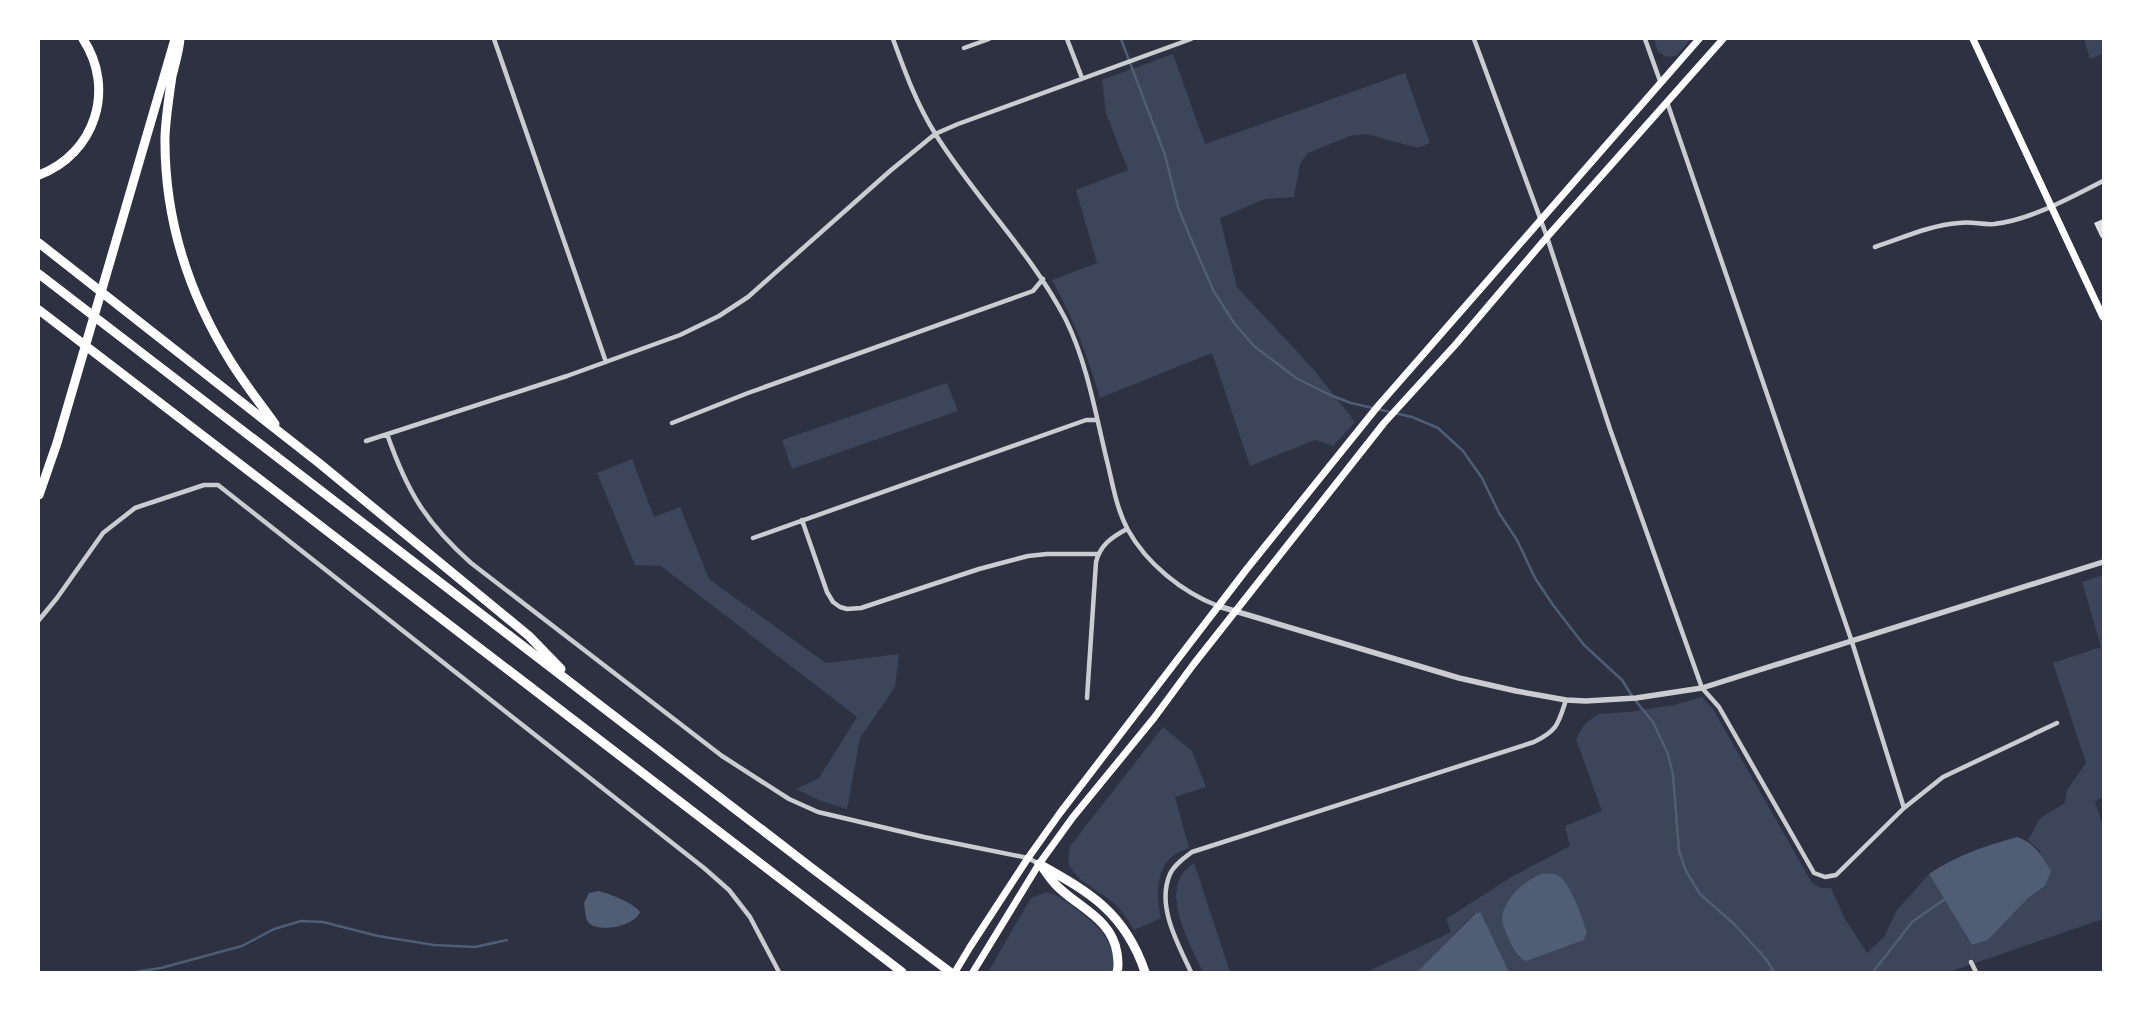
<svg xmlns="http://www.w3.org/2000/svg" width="2142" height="1011" font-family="Overpass,sans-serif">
<rect width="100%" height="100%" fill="#2d3142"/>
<path fill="#3c4559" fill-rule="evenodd" d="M 1654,39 L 1691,39 L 1676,56 L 1667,57 L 1658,52 Z
M 2084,39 L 2103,39 L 2103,54 L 2090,59 Z
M 1173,54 L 1205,144 L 1405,73 L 1430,143 L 1418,148 L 1367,134 L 1350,136 L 1308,153 L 1300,164 L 1294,197 L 1265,199 L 1220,218 L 1237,287 L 1315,371 L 1355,422 L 1333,446 L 1315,440 L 1250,466 L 1212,353 L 1100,398 C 1087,354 1074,320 1052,280 L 1097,263 L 1076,190 L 1128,170 L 1106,113 L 1102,80 Z
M 947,383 L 958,411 L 792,469 L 782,440 Z
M 632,459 L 654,517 L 680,507 L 709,579 L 826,663 L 899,654 L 895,687 L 860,738 L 847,809 L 821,801 L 796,789 L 819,778 L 857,717 L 661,566 L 635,565 L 597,473 Z
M 2103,575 L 2103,797 L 2095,801 L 2103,827 L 2103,919 L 1949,972 L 1509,972 L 1481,913 L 1475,913 L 1417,972 L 1367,972 L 1451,932 L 1446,919 L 1513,876 L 1570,846 L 1565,826 L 1602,811 L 1576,739 L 1584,725 L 1598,714 L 1629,712 L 1674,705 L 1702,697 L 1713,709 L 1812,883 L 1821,888 L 1831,888 L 1845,919 L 1867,953 L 1884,937 L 1897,910 L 1929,874 L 1972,945 L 1988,940 L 2028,897 L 2045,886 L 2040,851 L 2028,840 L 2040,818 L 2065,803 L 2067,790 L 2086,763 L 2053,663 L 2101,647 L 2082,582 ZM 1543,873 L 1556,874 L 1571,894 L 1587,932 L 1519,958 L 1505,931 L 1502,919 L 1532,878 Z
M 1163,727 L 1192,751 L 1206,787 L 1175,797 L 1189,848 C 1184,850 1178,852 1174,855 C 1155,870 1156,897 1161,918 L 1134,930 C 1128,919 1120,908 1110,900 C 1098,890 1079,882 1071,868 C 1066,862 1069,853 1070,846 Z
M 1194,863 L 1230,972 L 1203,972 C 1192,948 1168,907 1179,880 C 1181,873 1189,867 1194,863 Z
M 1046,892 C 1058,895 1066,901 1076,909 C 1096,924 1119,943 1112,972 L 988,972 L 1031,898 Z"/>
<path fill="#4f5d75" d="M 2017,837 C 2035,843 2042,856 2051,871 L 2045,886 L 2028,898 L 1988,940 L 1972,945 L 1929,874 C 1955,856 1987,845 2017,837 Z
M 1543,873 C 1546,874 1551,873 1555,874 C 1570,879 1582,918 1587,932 L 1584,940 L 1526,961 C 1517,957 1516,952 1511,944 C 1508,936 1502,927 1502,918 C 1504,898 1525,880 1543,873 Z
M 599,891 C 610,894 634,903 640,912 C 635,926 598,934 588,922 C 585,918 585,909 584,903 L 589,893 Z
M 1476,913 L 1481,913 L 1509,972 L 1417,972 Z"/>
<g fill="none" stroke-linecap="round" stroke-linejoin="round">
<path stroke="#4f5d75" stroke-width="2.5" d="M 1121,39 L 1165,155 L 1178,207 L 1186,227 L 1213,290 L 1234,323 L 1254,346 L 1296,378 L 1330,395 L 1351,403 L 1412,417 L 1438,428 L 1463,451 L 1482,478 L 1499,513 L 1517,540 L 1535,578 L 1553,605 L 1584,645 L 1622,680 L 1634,699 L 1653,722 L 1668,754 L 1673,775 L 1679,851 L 1686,871 L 1700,894 L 1735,925 L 1766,959 L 1774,972
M 135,972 L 161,968 L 242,946 L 274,929 L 301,921 L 323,922 L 378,936 L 434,945 L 475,947 L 507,940
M 1873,972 L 1912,922 L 1945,899"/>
</g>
<path fill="#e0e0e3" d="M 2103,219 L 2103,237 L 2101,238 L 2094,223 Z"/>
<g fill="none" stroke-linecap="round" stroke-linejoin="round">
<path stroke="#caccd0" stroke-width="4.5" d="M 494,39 L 606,362
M 893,39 C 905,72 917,105 936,135 C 976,199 1031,252 1066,320 C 1088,365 1096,417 1108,465 C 1113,486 1117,510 1128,530 C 1147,564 1182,592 1218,606
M 1067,39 L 1082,78
M 1474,39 L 1547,237 L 1610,429 L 1702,688 L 1719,707 L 1814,873 L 1825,877 L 1836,875 L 1904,808 L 1943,777 L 2057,723
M 1645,39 L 1660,81
M 964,48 L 989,39
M 1667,102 L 1852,642 L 1904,808
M 1875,247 C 1902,238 1931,225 1959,223 C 1971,221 1982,225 1994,224 C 2031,220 2071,197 2103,181
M 672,423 L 748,393 L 1033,291 L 1043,279
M 387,434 C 407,491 425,522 471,563 L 722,756 L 789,799 L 818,812 L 924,837 L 1028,858 L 1039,864
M 366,441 L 567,376 L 680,335 L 719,316 L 748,297 L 890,171 L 935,134 L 958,124 L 1191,39
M 802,520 L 827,592 L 833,602 L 840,607 L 847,609 L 861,608 L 979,569 L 1028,556 L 1047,554 L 1098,554
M 753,538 L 1086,420 L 1097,420
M 39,620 L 57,598 L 103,533 L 135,508 L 204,485 L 218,485 L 704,868 L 729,890 L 750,917 L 779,972
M 1087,698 L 1096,562 C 1100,545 1112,537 1127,529
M 1971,962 L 1976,972
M 1191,972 C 1178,944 1156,906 1170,874 C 1174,865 1184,858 1192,852 L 1534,742 C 1558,730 1558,724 1566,700"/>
<path stroke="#caccd0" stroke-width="5.5" d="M 1218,606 L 1459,678 L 1516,691 L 1566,700 L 1586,701 L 1636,698 L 1702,688 L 2103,562"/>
<path stroke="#fff" stroke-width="7" d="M 1973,39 L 2103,317
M 955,972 L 970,947 L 1028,858 L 1060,813 L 1246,570 L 1378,406 L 1699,39
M 973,972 L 1039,864 L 1073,817 L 1154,718 L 1193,665 L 1384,423 L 1456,344 L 1547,237 L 1723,39"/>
<path stroke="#fff" stroke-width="9" d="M 180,39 C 179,51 175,64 172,76 C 169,96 166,116 165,136 C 164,218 188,293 231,362 C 244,383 260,403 275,424
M 39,175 C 95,154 116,89 83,39
M 39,243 L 319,463 L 529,636 L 561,669
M 39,274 L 813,869 L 950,972
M 39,310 L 902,972
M 39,495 L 57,443 L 175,39
M 1039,864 C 1091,893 1125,913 1145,972
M 1043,868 C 1047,874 1052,881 1057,886 C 1079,908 1112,919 1117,953 C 1118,960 1119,966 1117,972"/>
</g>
<rect width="2142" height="1011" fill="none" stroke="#ffffff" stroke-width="80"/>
</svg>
